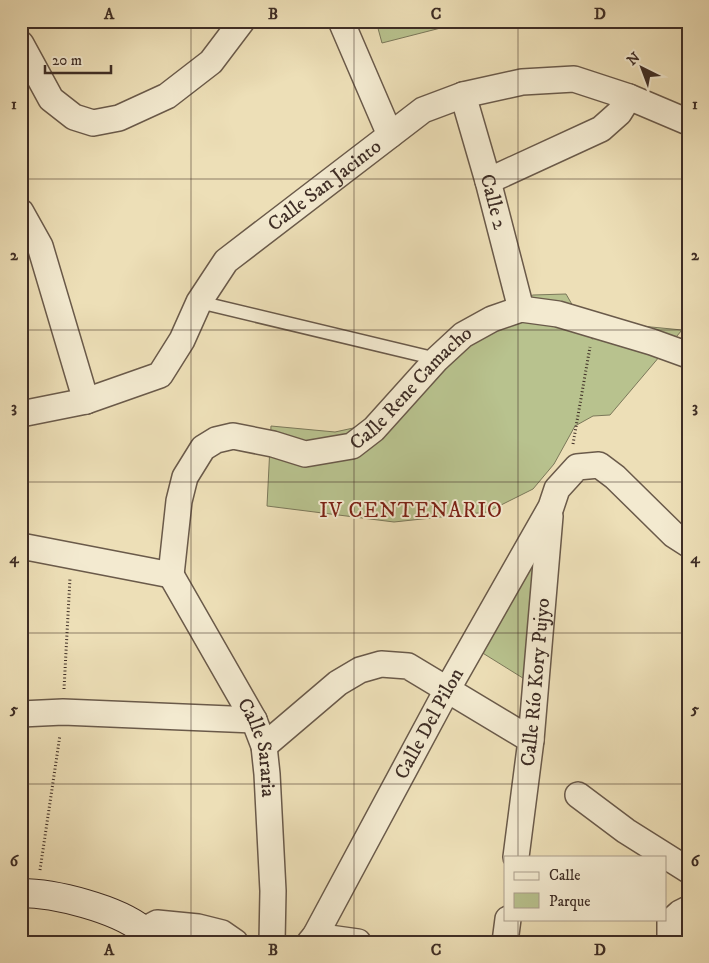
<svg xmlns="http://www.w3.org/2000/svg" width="709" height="963" font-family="'IM FELL DW Pica',serif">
<rect width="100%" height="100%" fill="#eddfb7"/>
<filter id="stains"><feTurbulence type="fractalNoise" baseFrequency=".004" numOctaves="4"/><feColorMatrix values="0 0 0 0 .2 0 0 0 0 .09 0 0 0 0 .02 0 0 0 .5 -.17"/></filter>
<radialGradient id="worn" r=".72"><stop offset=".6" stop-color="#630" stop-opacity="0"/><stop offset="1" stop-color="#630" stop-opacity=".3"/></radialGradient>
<path fill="#b8c28e" stroke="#7b785a" d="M 376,21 L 468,21 L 382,43 Z
M 566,294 L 592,339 L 641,326 L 682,330 L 610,415 L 593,416 L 575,426 L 554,464 L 533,489 L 487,512 L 394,522 L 267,506 L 271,426 L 335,432 L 367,425 L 503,304 L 533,295 Z
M 539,543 L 526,680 L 481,652 Z"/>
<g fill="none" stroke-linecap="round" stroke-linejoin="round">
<defs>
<path id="lane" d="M 199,302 L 437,359"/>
<g id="street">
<path d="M 341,21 L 390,135"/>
<path d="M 21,44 L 51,99 L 74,117 L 93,123 L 119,118 L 167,96 L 211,62 L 242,21"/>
<path id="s1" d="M 463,95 L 488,181 L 521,309"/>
<path d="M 488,181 L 601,129 L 619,113 L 629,97"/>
<path d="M 21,212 L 40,246 L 86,401"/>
<path id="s2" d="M 21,414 L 86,401 L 160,375 L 182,340 L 199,302 L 226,261 L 423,110 L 463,95 L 522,82 L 574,79 L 629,97 L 688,122"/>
<path d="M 21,546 L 171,575"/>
<path id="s3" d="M 171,575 L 179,501 L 185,477 L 203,448 L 216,440 L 233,436 L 273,444 L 305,454 L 352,446 L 374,429 L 437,359 L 463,335 L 492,319 L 521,309 L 558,314 L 652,342 L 688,355"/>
<path id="s4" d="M 171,575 L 254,720 L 264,746 L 267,774 L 273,891 L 272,942"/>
<path d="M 21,714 L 63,712 L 254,720"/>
<path d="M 264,746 L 338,683 L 360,670 L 381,664 L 408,666 L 531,740"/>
<path d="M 578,795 L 626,831 L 688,870"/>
<path id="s5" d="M 516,857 L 531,740 L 550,516"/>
<path d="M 144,930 L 157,923 L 198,927 L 222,933 L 235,942"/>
<path d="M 315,936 L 358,942"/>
<path id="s6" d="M 310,942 L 315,936 L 447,690 L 551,507 L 557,489 L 577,467 L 599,465 L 615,477 L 674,535 L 688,544"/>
<path d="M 505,942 L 508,919"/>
<path d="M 670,942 L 670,922 L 680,913 L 688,909"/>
</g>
<path id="secondary" d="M 21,893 C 55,893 117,909 143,930 C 147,933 150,938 153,942"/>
</defs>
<use href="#lane" stroke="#6a5a4a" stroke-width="15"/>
<use href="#street" stroke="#6a5a4a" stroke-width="28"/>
<use href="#secondary" stroke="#3e2d25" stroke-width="30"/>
<path stroke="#3e2d25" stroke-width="3" stroke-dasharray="1 2.5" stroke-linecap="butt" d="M 573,444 L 590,347
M 64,689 L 70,578
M 40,870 L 60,735"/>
<use href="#lane" stroke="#f3ead0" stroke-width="12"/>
<use href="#street" stroke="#f3ead0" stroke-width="25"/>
<use href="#secondary" stroke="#f3ead0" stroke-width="28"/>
</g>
<path fill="none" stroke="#3e2d25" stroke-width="1" stroke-opacity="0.55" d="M 191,21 L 191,942M 354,21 L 354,942M 518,21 L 518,857M 21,179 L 688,179M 21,330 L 688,330M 21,482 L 688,482M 21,633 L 688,633M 21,784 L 688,784M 518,919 L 518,942"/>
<g text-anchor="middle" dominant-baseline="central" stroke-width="4" stroke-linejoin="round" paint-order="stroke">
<g font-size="20" fill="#3e2d25" stroke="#f3ead0">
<text stroke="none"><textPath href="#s2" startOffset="401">Calle San Jacinto</textPath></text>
<text stroke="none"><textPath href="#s1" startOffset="111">Calle 2</textPath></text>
<text stroke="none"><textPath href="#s3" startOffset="371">Calle Rene Camacho</textPath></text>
<text stroke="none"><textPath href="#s5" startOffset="176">Calle Río Kory Pujyo</textPath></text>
<text stroke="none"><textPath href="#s6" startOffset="249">Calle Del Pilon</textPath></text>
<text stroke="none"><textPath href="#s4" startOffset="195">Calle Sararia</textPath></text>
</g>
<g font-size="21" letter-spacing="1" fill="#7a1f14" stroke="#f3ead0">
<text x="411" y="511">IV CENTENARIO</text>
</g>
</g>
<rect width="709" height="963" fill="none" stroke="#eddfb7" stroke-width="55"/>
<rect x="504" y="856" width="162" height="65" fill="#f3ead0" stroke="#ab9e8c"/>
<rect x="514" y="872" width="25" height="8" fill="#f3ead0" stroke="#ab9e8c"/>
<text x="549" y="880" font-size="15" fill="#3e2d25">Calle</text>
<rect x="514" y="893" width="25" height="15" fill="#b8c28e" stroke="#ab9e8c"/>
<text x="549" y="906" font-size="15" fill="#3e2d25">Parque</text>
<g transform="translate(642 68) rotate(318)" stroke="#f3ead0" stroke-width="4" paint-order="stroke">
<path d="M0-4L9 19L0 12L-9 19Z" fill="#3e2d25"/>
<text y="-8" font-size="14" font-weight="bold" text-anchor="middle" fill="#3e2d25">N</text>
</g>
<path d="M45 65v8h66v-8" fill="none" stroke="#3e2d25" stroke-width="2.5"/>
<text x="52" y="65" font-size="15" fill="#3e2d25" stroke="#f3ead0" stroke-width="4" paint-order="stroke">20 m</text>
<rect x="28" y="28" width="654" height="908" fill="none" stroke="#3e2d25" stroke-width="2"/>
<g font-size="16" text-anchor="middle" font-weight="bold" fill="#3e2d25">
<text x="109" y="19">A</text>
<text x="273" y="19">B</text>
<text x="436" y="19">C</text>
<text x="600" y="19">D</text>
<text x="14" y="109">1</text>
<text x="695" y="109">1</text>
<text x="14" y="260">2</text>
<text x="695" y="260">2</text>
<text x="14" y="412">3</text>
<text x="695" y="412">3</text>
<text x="14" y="563">4</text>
<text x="695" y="563">4</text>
<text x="14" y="714">5</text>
<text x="695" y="714">5</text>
<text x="14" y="866">6</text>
<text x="695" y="866">6</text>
<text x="109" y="955">A</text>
<text x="273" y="955">B</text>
<text x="436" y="955">C</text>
<text x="600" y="955">D</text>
</g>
<rect width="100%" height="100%" filter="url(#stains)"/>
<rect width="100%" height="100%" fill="url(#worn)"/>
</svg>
